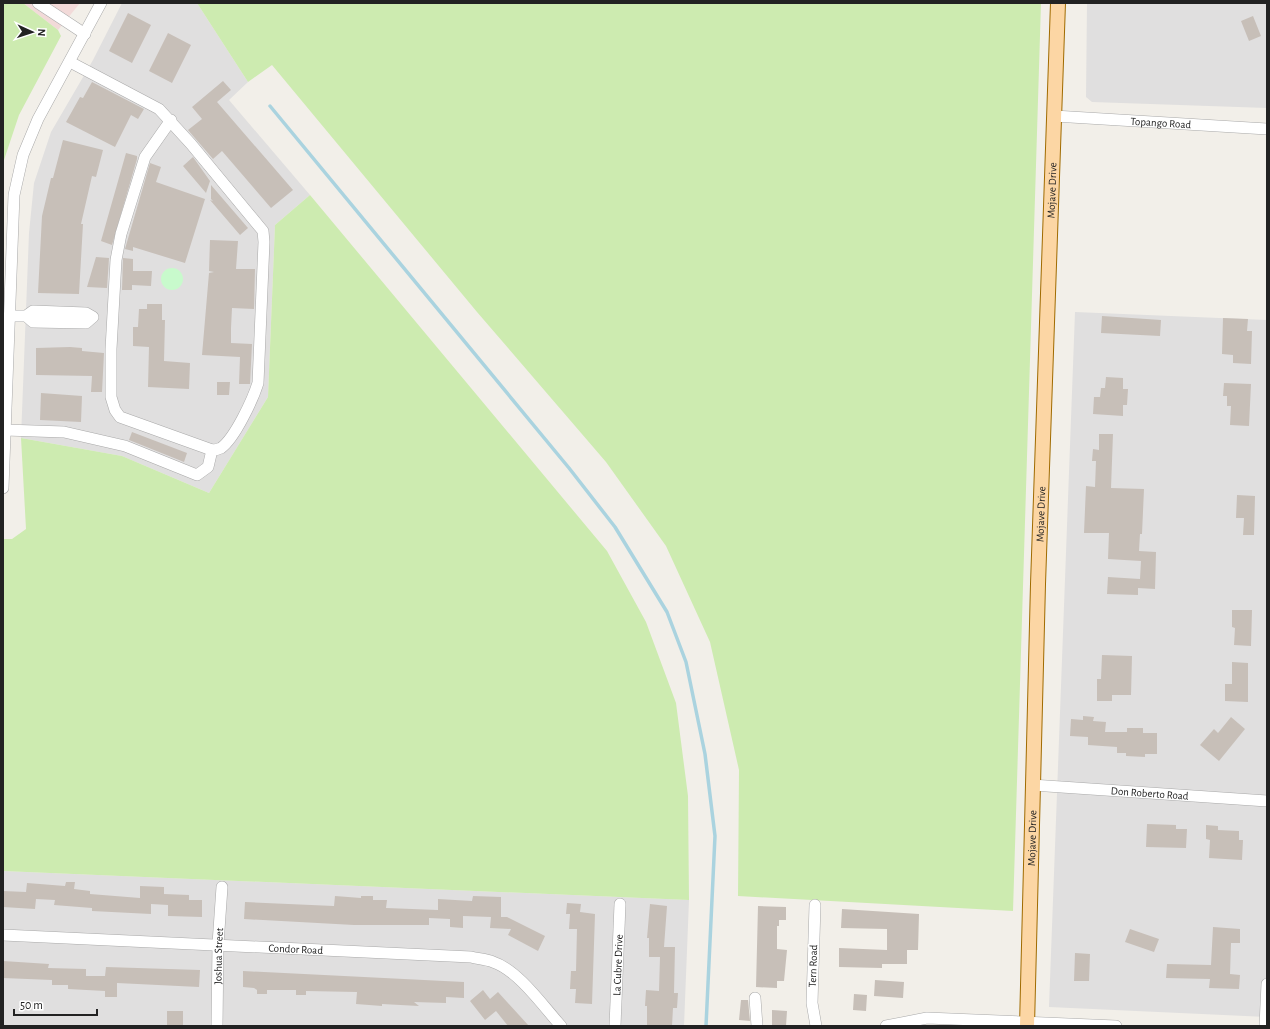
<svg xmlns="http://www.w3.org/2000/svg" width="1270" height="1029" font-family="'Alegreya Sans',sans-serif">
<rect width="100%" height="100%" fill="#f2efe9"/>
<path fill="#e0dfdf" d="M 122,3 L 197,3 L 248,82 L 229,100 L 310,195 L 275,225 L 268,397 L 209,493 L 122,456 L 21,438 L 29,233 L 34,183 L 51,132 L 93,60 Z
M 1087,3 L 1267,3 L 1267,108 L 1092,102 L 1086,97 Z
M 1075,312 L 1267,320 L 1267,1017 L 1049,1007 Z
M 3,871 L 689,900 L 684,1026 L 3,1026 Z"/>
<path fill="#f2dad9" d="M 23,3 L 80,3 L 58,30 Z"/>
<path fill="#cdebb0" d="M 3,3 L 23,3 L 58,30 L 61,36 L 19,115 L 3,163 Z
M 197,3 L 1041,3 L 1013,911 L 738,896 L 739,770 L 710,642 L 666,546 L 606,462 L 477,312 L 272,65 L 248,82 Z
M 310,195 L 607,551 L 646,622 L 676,703 L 688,796 L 689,900 L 3,871 L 3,539 L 12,539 L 26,529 L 21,438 L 122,456 L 209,493 L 268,397 L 275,225 Z"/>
<path fill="#c8facc" d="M161 279a11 11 0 1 1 22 0a11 11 0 1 1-22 0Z"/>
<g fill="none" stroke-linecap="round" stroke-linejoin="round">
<path stroke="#aad3df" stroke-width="3.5" d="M 270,106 L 569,468 L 615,527 L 667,612 L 686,662 L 705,754 L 715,836 L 706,1026"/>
</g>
<path fill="#c7bfb8" d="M 128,13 L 151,25 L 132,63 L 109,51 Z
M 1253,16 L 1261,36 L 1249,41 L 1241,21 Z
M 168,33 L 191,45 L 172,83 L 149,71 Z
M 223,81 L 231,90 L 217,102 L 293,190 L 271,208 L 222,151 L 213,159 L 188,130 L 202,119 L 192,107 Z
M 92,82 L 144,109 L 138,119 L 131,115 L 115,147 L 66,122 L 80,97 L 83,98 Z
M 63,140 L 103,150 L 96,177 L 92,176 L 81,224 L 83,224 L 79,294 L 38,293 L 42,216 L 51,178 L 53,178 Z
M 126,153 L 137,156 L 137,159 L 112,245 L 101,241 Z
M 193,157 L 210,181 L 206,193 L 183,166 Z
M 150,163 L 161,167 L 156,182 L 205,199 L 185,263 L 133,247 L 133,251 L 125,249 Z
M 211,185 L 248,228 L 240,235 L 210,200 L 213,201 L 211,199 Z
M 210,240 L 238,241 L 236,269 L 255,269 L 254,309 L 232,308 L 231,328 L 231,343 L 252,344 L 250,384 L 239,384 L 240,357 L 202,355 L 209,273 L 214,272 L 209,271 Z
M 96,257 L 109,258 L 107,288 L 87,287 Z
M 123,258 L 133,259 L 133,271 L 152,271 L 151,286 L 132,285 L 132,290 L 122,290 Z
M 147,304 L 162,304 L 162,320 L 165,320 L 164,361 L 190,363 L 189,389 L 148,387 L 149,347 L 133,346 L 133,327 L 138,327 L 139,309 L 147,309 Z
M 1102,316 L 1161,320 L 1160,336 L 1101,333 Z
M 1223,318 L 1248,319 L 1247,331 L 1252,331 L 1251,364 L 1233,363 L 1233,355 L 1222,354 Z
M 70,347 L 82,348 L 82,351 L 104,353 L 102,392 L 91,392 L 92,376 L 36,375 L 36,348 Z
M 1106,377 L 1123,378 L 1123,389 L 1128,389 L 1127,405 L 1123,405 L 1123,416 L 1093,414 L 1094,397 L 1100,397 L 1101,388 L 1105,388 Z
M 217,382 L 230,382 L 229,395 L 217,395 Z
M 1224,383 L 1251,384 L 1249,426 L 1230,425 L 1231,406 L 1227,406 L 1227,396 L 1223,396 Z
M 41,393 L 82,396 L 81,422 L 40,420 Z
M 132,432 L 187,453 L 184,462 L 129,440 Z
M 1099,434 L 1113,434 L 1111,488 L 1144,489 L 1142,534 L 1140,534 L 1139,551 L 1156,552 L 1155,589 L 1138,588 L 1138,595 L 1107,594 L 1108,577 L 1140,579 L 1141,561 L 1108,559 L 1109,533 L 1084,533 L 1086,486 L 1095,487 L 1096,461 L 1092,461 L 1093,449 L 1099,450 Z
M 1237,495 L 1255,496 L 1254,535 L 1243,535 L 1244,518 L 1236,518 Z
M 1232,610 L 1252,610 L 1251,646 L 1234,645 L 1235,628 L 1232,627 Z
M 1102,655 L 1132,656 L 1131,695 L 1112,695 L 1112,701 L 1097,701 L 1097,679 L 1101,679 Z
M 1232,662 L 1248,663 L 1248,702 L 1225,701 L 1225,684 L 1232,684 Z
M 1083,716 L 1094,717 L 1093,721 L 1106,722 L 1105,732 L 1127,732 L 1127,728 L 1143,728 L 1143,733 L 1157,733 L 1157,754 L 1145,754 L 1145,757 L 1126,756 L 1126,753 L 1117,753 L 1117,747 L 1088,745 L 1088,737 L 1070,736 L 1071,719 L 1083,720 Z
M 1231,717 L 1245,729 L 1219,761 L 1200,745 L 1214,729 L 1218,733 Z
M 1147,824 L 1176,825 L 1176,829 L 1187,829 L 1186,848 L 1146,847 Z
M 1206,825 L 1218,826 L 1218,830 L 1239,831 L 1239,840 L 1243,840 L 1242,860 L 1209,858 L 1210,840 L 1206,839 Z
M 66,882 L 75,882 L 74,889 L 90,891 L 90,894 L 140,898 L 140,886 L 164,887 L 164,894 L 189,895 L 189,900 L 202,900 L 202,917 L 168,916 L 168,905 L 151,904 L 151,914 L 92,911 L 92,908 L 54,905 L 55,900 L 36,899 L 35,909 L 3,907 L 3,891 L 26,892 L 27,883 L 65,886 Z
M 335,896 L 361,898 L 361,896 L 373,896 L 373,900 L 387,900 L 386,908 L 438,910 L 438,899 L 472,901 L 473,896 L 501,897 L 501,917 L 507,917 L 545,936 L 538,951 L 508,935 L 511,929 L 490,928 L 491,917 L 463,916 L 463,928 L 450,927 L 450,919 L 429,918 L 429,925 L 354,925 L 244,919 L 245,902 L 334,906 Z
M 567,903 L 581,904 L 580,912 L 595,914 L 592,1004 L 575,1003 L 576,989 L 570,989 L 571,971 L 576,971 L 577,929 L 569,929 L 570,914 L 566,914 Z
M 650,904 L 667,906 L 664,947 L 675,947 L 674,993 L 678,993 L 677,1008 L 673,1008 L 672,1026 L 647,1026 L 647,1006 L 645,1006 L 646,990 L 659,991 L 660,957 L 649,957 L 649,938 L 647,938 Z
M 758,906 L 786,907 L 786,920 L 779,920 L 779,926 L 777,926 L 777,949 L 787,950 L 784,981 L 777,981 L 777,988 L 756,987 Z
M 842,909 L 919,914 L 918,950 L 907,950 L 907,964 L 882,964 L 882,968 L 839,967 L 839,948 L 887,950 L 887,929 L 841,928 Z
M 1213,927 L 1240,929 L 1240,943 L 1231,943 L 1230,974 L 1240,975 L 1239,989 L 1209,988 L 1210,979 L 1166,978 L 1167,964 L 1211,965 Z
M 1130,929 L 1159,939 L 1154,952 L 1125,942 Z
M 1075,953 L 1090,954 L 1089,981 L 1074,981 Z
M 3,961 L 49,964 L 48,968 L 86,969 L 86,976 L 105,976 L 106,967 L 200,970 L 199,987 L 117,983 L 117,997 L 105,997 L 105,991 L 68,989 L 68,985 L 52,985 L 52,980 L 3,978 Z
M 243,971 L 464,982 L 464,998 L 446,997 L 446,1003 L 414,1002 L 419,1006 L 382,1004 L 382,1006 L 356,1004 L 357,992 L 306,991 L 306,995 L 296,995 L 296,990 L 267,990 L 267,994 L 257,994 L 257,990 L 254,988 L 243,987 Z
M 875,980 L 904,982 L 903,998 L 874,996 Z
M 483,990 L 490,999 L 498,992 L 529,1026 L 508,1026 L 496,1011 L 485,1020 L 470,1001 Z
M 854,994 L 867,995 L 866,1011 L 853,1010 Z
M 741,1000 L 748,1000 L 750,1021 L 739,1020 Z
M 772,1010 L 787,1011 L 786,1026 L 772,1026 Z
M 167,1011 L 183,1011 L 183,1026 L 167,1026 Z"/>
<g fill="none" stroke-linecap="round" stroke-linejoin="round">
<defs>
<g id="minor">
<path d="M 38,3 L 85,34"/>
<path d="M 70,62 L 159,109 L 191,144 L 263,231 L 264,242 L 258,383 C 253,399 235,438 221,448 C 219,449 215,450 212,450 L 120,417 L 115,410 L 111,397 L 111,349 L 116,260 L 121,234 L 145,157 L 171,120"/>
<path id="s1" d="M 1054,116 L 1267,129"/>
<path d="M 9,316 L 26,316 L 33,311 L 86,313 L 93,317 L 86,323 L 33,322 L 26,316"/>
<path d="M 5,430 L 64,432 L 125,446 L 197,475 L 208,467 L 212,450"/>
<path d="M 3,488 L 14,195 L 23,155 L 38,119 L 101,3"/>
<path id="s2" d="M 1032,785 L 1267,801"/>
<path d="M 815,905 L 812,1003 L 816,1026"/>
<path id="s3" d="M 3,935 L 471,957 C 478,959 486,959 493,962 C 518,970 543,1006 561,1026"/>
<path d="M 755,998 L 757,1026"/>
<path id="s4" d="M 217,1026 L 218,944 L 222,887"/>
<path id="s5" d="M 615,1026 L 620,904"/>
<path d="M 886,1026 L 927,1018 L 1116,1026"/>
<path d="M 1265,1026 L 1267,984"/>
</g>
<g id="major">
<path id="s6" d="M 1027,1026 L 1038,584 L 1058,3"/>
</g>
</defs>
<use href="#minor" stroke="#a9a9a9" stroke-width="12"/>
<use href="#major" stroke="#a06b00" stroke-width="16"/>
<use href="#minor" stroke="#fff" stroke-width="11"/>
<use href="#major" stroke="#fcd6a4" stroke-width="14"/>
</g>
<g text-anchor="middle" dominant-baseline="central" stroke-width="3.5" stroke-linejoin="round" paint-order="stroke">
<g font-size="11" fill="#222" stroke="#fff">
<text stroke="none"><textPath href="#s1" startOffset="107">Topango Road</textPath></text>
<text stroke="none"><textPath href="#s6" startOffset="836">Mojave Drive</textPath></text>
<text stroke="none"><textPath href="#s6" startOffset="512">Mojave Drive</textPath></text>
<text stroke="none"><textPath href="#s2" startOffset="118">Don Roberto Road</textPath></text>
<text stroke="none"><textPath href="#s6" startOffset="188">Mojave Drive</textPath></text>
<text stroke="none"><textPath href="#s3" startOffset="293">Condor Road</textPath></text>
<text stroke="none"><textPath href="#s4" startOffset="70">Joshua Street</textPath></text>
<text stroke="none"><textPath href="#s5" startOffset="61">La Cubre Drive</textPath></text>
<text transform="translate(813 966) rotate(-88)">Tern Road</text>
</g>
</g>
<rect width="1270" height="1029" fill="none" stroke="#222222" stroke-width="8"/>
<g transform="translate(32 32) rotate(93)" stroke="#ffffff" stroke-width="3" paint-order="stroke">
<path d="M0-3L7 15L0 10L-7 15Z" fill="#222222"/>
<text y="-6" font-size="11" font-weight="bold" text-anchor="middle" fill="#222222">N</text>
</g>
<path d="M14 1009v6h83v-6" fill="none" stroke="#222222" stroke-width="2"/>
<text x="20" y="1009" font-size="12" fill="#222222" stroke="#ffffff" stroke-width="3" paint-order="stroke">50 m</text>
</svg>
